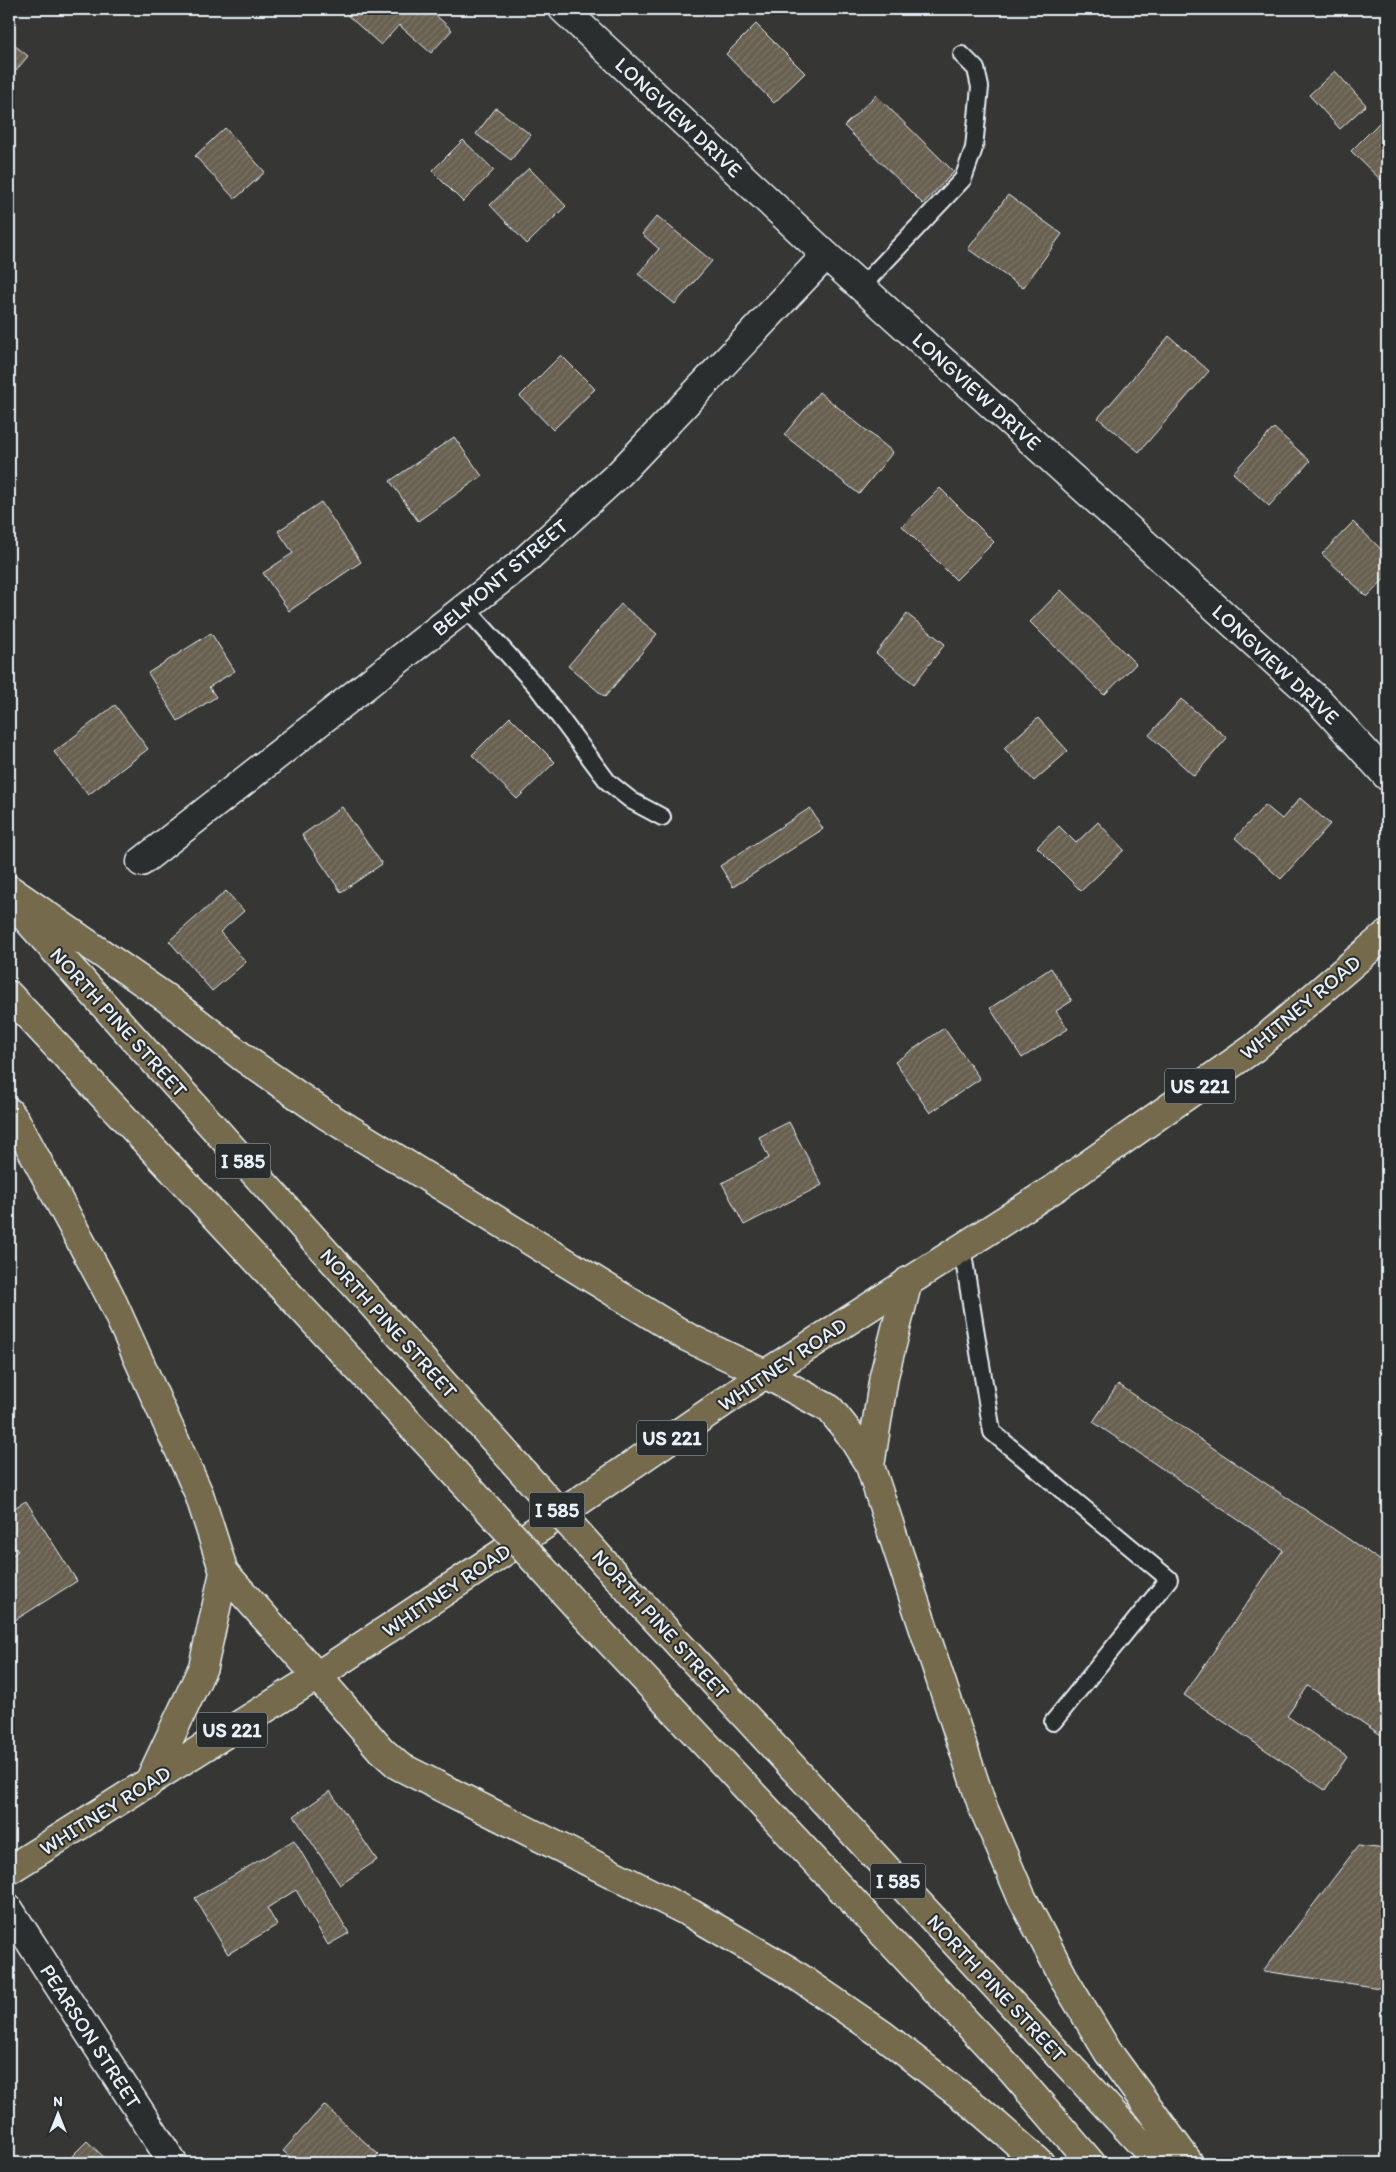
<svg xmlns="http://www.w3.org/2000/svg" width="1396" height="2172" font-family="Itim,sans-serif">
<defs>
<pattern id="building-hatch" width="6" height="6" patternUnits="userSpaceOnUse" patternTransform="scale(1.25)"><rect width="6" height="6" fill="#675f4f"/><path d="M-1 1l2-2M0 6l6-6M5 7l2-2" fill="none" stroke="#7d7669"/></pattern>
</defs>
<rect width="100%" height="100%" fill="#363735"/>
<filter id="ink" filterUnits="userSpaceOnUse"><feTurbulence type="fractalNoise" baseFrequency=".02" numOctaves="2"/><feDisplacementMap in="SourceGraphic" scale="10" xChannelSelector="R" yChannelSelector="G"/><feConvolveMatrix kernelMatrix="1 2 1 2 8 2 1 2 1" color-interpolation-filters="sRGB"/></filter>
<g filter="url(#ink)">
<path fill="url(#building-hatch)" stroke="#e8f1f8" d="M 351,9 L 429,9 L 452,30 L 431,53 L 399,25 L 381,45 L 346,14 Z
M 756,24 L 805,73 L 774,103 L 726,54 Z
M 9,41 L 28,56 L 9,79 Z
M 1335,71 L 1366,105 L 1340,129 L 1309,95 Z
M 876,95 L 954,172 L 923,204 L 844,126 Z
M 496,108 L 531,135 L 511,160 L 476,134 Z
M 1383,119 L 1387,123 L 1387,186 L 1351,151 Z
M 225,128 L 265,172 L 235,199 L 195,156 Z
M 463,140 L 494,170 L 463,202 L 432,171 Z
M 529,168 L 566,206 L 527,244 L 490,205 Z
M 1008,195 L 1062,234 L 1023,288 L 968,249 Z
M 657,216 L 712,261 L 675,304 L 638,274 L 659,249 L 642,234 Z
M 1169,336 L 1209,371 L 1139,452 L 1098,418 Z
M 561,355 L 595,389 L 553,430 L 520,396 Z
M 819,392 L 893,452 L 859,494 L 784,435 Z
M 1274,428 L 1310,461 L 1269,506 L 1233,473 Z
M 454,437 L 482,476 L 418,521 L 390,481 Z
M 940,488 L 994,542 L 956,580 L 902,526 Z
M 321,502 L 361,562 L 289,611 L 263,573 L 293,553 L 278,531 Z
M 1353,522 L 1387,555 L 1387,576 L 1367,597 L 1322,554 Z
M 1061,590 L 1136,664 L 1104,695 L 1030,622 Z
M 621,604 L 657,634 L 605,697 L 568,666 Z
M 907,614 L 945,644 L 914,684 L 876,653 Z
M 211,633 L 235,671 L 209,687 L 216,697 L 178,721 L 148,673 Z
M 1181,699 L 1227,738 L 1194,776 L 1149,735 Z
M 115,705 L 148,749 L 88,795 L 54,752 Z
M 510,717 L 555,762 L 517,799 L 472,755 Z
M 1038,718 L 1068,751 L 1034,781 L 1004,748 Z
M 1300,798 L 1330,824 L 1281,879 L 1235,838 L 1265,805 L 1282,819 Z
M 342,807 L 382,864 L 341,892 L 302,835 Z
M 810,808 L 823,829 L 733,887 L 720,866 Z
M 1098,822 L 1124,850 L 1081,891 L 1037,847 L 1059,826 L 1076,843 Z
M 226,891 L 244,911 L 220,932 L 246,962 L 212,991 L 169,941 Z
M 1051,968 L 1072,1001 L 1056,1011 L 1068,1029 L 1022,1058 L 990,1008 Z
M 944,1028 L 980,1079 L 930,1113 L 895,1062 Z
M 789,1122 L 822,1185 L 744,1225 L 722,1183 L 769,1158 L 759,1137 Z
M 1118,1384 L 1387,1565 L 1387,1739 L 1308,1686 L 1287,1716 L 1347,1757 L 1325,1790 L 1184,1695 L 1283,1550 L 1093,1422 Z
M 26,1501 L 77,1581 L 9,1624 L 9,1557 L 18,1551 L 9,1536 L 9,1511 Z
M 330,1791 L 377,1860 L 340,1885 L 294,1816 Z
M 294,1840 L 349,1933 L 328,1945 L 296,1890 L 267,1908 L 277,1925 L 228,1954 L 195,1898 Z
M 1358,1846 L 1387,1849 L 1387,1989 L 1263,1971 Z
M 324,2105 L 378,2154 L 370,2163 L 297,2163 L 283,2151 Z
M 87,2141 L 110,2163 L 65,2163 Z"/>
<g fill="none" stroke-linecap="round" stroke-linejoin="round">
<defs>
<path id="service" d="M 861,287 L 963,179 L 974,148 L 980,87 L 976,69 L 962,55
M 466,608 L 537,687 L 608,782 L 632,801 L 662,817
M 962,1248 L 992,1432 L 1169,1579 L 1053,1722"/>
<path id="minor" d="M 563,9 L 826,255 L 1321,703 L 1387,776
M 141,862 L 522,563 L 620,473 L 826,255
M 9,1909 L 173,2163"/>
<path id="primary" d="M 9,1112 L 16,1121 L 109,1294 L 199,1494 L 224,1572 L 317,1676
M 148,1784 L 203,1667 L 224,1572
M 9,1870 L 317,1676 L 537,1530 L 765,1374 L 1055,1188 L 1254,1048 L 1387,934"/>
<path id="trunk" d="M 765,1374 L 830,1409 L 850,1434 L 870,1466 L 982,1805 L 1021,1896 L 1067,1984 L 1108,2052 L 1189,2163
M 870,1466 L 884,1376 L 908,1281
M 317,1676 L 381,1750 L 399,1766 L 692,1914 L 790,1971 L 883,2035 L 977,2108 L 1040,2163"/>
<path id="motorway" d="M 9,889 L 166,998 L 245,1059 L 326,1115 L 687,1337 L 765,1374
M 14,905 L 477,1421
M 9,995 L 436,1452
M 636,1598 L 1159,2163
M 592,1623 L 1013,2072 L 1091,2163"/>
</defs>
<use href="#service" stroke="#e8f1f8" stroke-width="20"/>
<use href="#minor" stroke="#e8f1f8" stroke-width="31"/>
<use href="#primary" stroke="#e8f1f8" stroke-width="31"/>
<use href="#trunk" stroke="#e8f1f8" stroke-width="31"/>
<use href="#motorway" stroke="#e8f1f8" stroke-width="31"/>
<use href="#service" stroke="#2a2d2e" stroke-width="16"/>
<use href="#minor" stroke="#2a2d2e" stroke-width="28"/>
<use href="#primary" stroke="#746b4b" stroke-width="28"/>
<use href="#trunk" stroke="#746b4b" stroke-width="28"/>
<use href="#motorway" stroke="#746b4b" stroke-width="28"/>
<defs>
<path id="motorway-bridge" d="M 477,1421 L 636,1598
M 436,1452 L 592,1623"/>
</defs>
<use href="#motorway-bridge" stroke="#e8f1f8" stroke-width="31" stroke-linecap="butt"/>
<use href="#motorway-bridge" stroke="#746b4b" stroke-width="28"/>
</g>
</g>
<g text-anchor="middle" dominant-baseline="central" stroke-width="4" stroke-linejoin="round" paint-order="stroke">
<g fill="#2a2d2e" stroke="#afb6bb" stroke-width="1">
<rect x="1165" y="1068.5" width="70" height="35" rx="4"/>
<rect x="215.5" y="1143.5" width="55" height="35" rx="4"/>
<rect x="637" y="1420.5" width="70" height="35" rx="4"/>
<rect x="529.5" y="1492.5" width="55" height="35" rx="4"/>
<rect x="197" y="1712.5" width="70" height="35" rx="4"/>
<rect x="870.5" y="1863.5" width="55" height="35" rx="4"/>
</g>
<g font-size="20" font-weight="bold" fill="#e8f1f8">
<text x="1200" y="1086">US 221</text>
<text x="243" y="1161">I 585</text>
<text x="672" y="1438">US 221</text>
<text x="557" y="1510">I 585</text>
<text x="232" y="1730">US 221</text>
<text x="898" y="1881">I 585</text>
</g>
<g font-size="21" fill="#e8f1f8" stroke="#2a2d2e">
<text transform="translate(679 117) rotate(43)">LONGVIEW DRIVE</text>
<text transform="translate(977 391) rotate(42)">LONGVIEW DRIVE</text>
<text transform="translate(500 577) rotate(-40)">BELMONT STREET</text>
<text transform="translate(1276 664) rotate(43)">LONGVIEW DRIVE</text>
<text transform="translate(1300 1007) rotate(-40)">WHITNEY ROAD</text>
<text transform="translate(119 1022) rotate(48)">NORTH PINE STREET</text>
<text transform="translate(389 1323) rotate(48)">NORTH PINE STREET</text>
<text transform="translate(782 1364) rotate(-34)">WHITNEY ROAD</text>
<text transform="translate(446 1590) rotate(-34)">WHITNEY ROAD</text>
<text transform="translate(661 1624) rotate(48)">NORTH PINE STREET</text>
<text transform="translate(105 1810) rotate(-32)">WHITNEY ROAD</text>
<text transform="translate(997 1988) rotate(47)">NORTH PINE STREET</text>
<text transform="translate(91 2036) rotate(57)">PEARSON STREET</text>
</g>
</g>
<rect width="1396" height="2172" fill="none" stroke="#2a2d2e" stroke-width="30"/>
<rect x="15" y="15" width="1366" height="2142" fill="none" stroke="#e8f1f8" stroke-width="2" filter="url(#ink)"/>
<g transform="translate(58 2114)" stroke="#2a2d2e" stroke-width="4" paint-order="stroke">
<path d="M0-4L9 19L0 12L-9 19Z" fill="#e8f1f8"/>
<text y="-8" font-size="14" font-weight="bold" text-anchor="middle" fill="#e8f1f8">N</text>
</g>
</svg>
